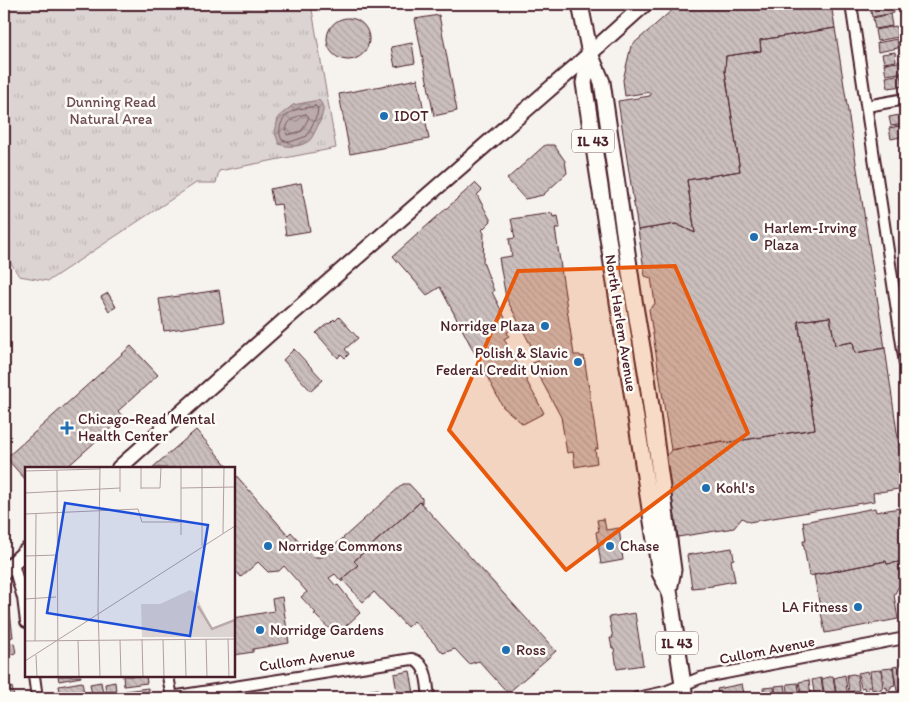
<svg xmlns="http://www.w3.org/2000/svg" width="909" height="702" font-family="Itim,sans-serif">
<defs>
<pattern id="park-tufts" width="24" height="20" patternUnits="userSpaceOnUse" patternTransform="scale(1.25)"><rect width="24" height="20" fill="#dcd4d2"/><path d="M3 7l-1-3M5 7V3M7 7l1-3M15 17l-1-3M17 17v-4M19 17l1-3" fill="none" stroke="#beb6b4"/></pattern>
<pattern id="water-waves" width="16" height="10" patternUnits="userSpaceOnUse" patternTransform="scale(1.25)"><rect width="16" height="10" fill="#bbabac"/><path d="M0 5q4-4 8 0t8 0" fill="none" stroke="#9a8b8c"/></pattern>
<pattern id="building-back-hatch" width="6" height="6" patternUnits="userSpaceOnUse" patternTransform="scale(1.25)"><rect width="6" height="6" fill="#cbbfbe"/><path d="M-1 5l2 2M0 0l6 6M5-1l2 2" fill="none" stroke="#b0a4a3"/></pattern>
</defs>
<rect width="100%" height="100%" fill="#f6f3ef"/>
<filter id="ink" filterUnits="userSpaceOnUse"><feTurbulence type="fractalNoise" baseFrequency=".02" numOctaves="2"/><feDisplacementMap in="SourceGraphic" scale="10" xChannelSelector="R" yChannelSelector="G"/><feConvolveMatrix kernelMatrix="1 2 1 2 8 2 1 2 1" color-interpolation-filters="sRGB"/></filter>
<g filter="url(#ink)">
<path fill="url(#park-tufts)" stroke="#937a7e" d="M 4,4 L 311,4 L 336,148 L 219,171 L 216,183 L 196,183 L 48,281 L 19,276 L 4,252 Z"/>
<path fill="url(#water-waves)" stroke="#8e7378" d="M 319,100 C 322,104 324,107 323,111 C 323,116 313,137 310,140 C 302,147 288,148 279,144 L 275,133 L 278,117 L 293,105 Z"/>
<g fill="none" stroke-linecap="round" stroke-linejoin="round">
<path stroke="#77575f" stroke-width="1" d="M 315,106 L 318,108 L 317,115 L 307,136 L 290,142 L 282,140 C 276,128 283,115 295,110 C 301,108 309,108 315,106 Z
M 306,114 L 309,117 L 302,131 L 287,135 C 284,122 294,116 306,114 Z"/>
</g>
<path fill="url(#building-back-hatch)" stroke="#4a1f2b" d="M 679,4 L 831,4 L 835,28 L 760,40 L 761,51 L 726,56 L 725,71 L 740,171 L 687,180 L 695,233 L 676,224 L 638,230 L 618,101 L 650,96 L 650,92 L 625,96 L 623,80 L 631,46 Z
M 885,4 L 893,4 L 894,13 L 872,17 L 870,6 Z
M 890,14 L 892,26 L 875,29 L 873,18 Z
M 439,15 L 457,111 L 434,116 L 415,19 Z
M327 39a21 21 0 1 1 42 0a21 21 0 1 1-42 0Z
M 896,26 L 898,37 L 877,41 L 875,30 Z
M 835,28 L 885,348 L 855,353 L 853,342 L 835,345 L 830,317 L 798,321 L 815,429 L 724,443 L 723,441 L 671,450 L 649,309 L 655,304 L 653,290 L 651,278 L 645,276 L 638,230 L 676,224 L 695,233 L 687,180 L 740,171 L 725,71 L 726,56 L 761,51 L 760,40 Z
M 897,39 L 898,48 L 878,52 L 877,43 Z
M 412,43 L 415,63 L 395,67 L 391,47 Z
M 895,52 L 896,61 L 884,63 L 882,54 Z
M 905,61 L 905,72 L 886,75 L 884,64 Z
M 901,74 L 903,86 L 888,88 L 886,77 Z
M 418,79 L 429,139 L 350,154 L 339,94 Z
M 905,114 L 905,124 L 891,126 L 889,117 Z
M 905,125 L 905,136 L 891,139 L 889,128 Z
M 545,145 L 554,145 L 565,161 L 567,173 L 543,195 L 525,199 L 507,179 Z
M 905,174 L 905,185 L 900,186 L 898,175 Z
M 301,183 L 310,231 L 286,235 L 281,204 L 273,205 L 270,189 Z
M 475,183 L 482,190 L 477,195 L 491,221 L 482,230 L 484,233 L 483,262 L 494,291 L 492,292 L 511,330 L 507,332 L 509,336 L 504,339 L 544,413 L 523,424 L 503,407 L 440,287 L 427,295 L 393,256 Z
M 552,213 L 553,217 L 558,216 L 560,228 L 555,228 L 574,355 L 580,355 L 581,357 L 584,356 L 598,449 L 595,449 L 597,463 L 575,467 L 573,452 L 567,453 L 561,417 L 532,363 L 539,361 L 506,298 L 499,258 L 512,256 L 509,239 L 515,238 L 511,219 Z
M 219,290 L 224,322 L 164,331 L 159,299 Z
M 108,293 L 116,307 L 109,311 L 101,297 Z
M 339,317 L 358,338 L 345,349 L 349,354 L 345,358 L 341,354 L 338,358 L 316,333 L 328,323 L 329,324 L 334,319 L 335,321 Z
M 830,317 L 835,345 L 853,342 L 855,353 L 885,348 L 905,488 L 873,493 L 874,501 L 749,522 L 742,518 L 734,528 L 678,537 L 666,457 L 671,450 L 723,441 L 724,443 L 815,429 L 798,321 Z
M 131,346 L 158,375 L 118,411 L 123,417 L 66,468 L 26,468 L 26,480 L 6,458 Z
M 294,349 L 323,380 L 311,391 L 283,360 Z
M 196,430 L 229,468 L 152,468 Z
M 234,473 L 288,535 L 291,532 L 313,557 L 322,557 L 403,484 L 409,484 L 422,498 L 422,503 L 420,502 L 354,561 L 358,565 L 342,579 L 342,582 L 335,574 L 329,578 L 336,586 L 338,585 L 360,613 L 336,635 L 314,614 L 316,613 L 301,597 L 307,592 L 284,566 L 279,571 L 268,572 L 258,562 L 241,577 L 234,569 Z
M 420,502 L 556,651 L 508,693 L 479,661 L 469,664 L 455,649 L 443,653 L 414,621 L 407,627 L 374,592 L 363,602 L 342,579 L 358,565 L 354,561 Z
M 875,508 L 876,512 L 900,508 L 905,537 L 905,561 L 887,564 L 886,561 L 809,576 L 803,541 L 806,541 L 803,522 Z
M 604,519 L 606,530 L 619,528 L 623,560 L 601,564 L 596,532 L 599,531 L 597,520 Z
M 732,548 L 734,559 L 731,560 L 735,581 L 713,585 L 713,586 L 692,588 L 687,555 Z
M 886,561 L 887,564 L 905,561 L 905,576 L 894,595 L 898,619 L 825,633 L 814,575 Z
M 282,597 L 289,643 L 253,649 L 253,652 L 234,655 L 234,618 L 274,611 L 272,599 Z
M 10,613 L 13,637 L 4,639 L 4,614 Z
M 635,613 L 643,665 L 617,669 L 614,648 L 612,648 L 610,638 L 613,638 L 609,617 Z
M 14,643 L 16,653 L 6,655 L 4,645 Z
M 904,665 L 905,690 L 897,691 L 893,667 Z
M 893,668 L 895,685 L 891,686 L 891,689 L 887,690 L 887,687 L 885,688 L 882,669 Z
M 881,670 L 883,688 L 880,689 L 880,691 L 875,692 L 875,689 L 872,690 L 870,671 Z
M 410,671 L 415,698 L 398,698 L 394,674 Z
M 868,671 L 871,686 L 868,687 L 869,690 L 865,691 L 864,687 L 861,688 L 858,673 Z
M 853,674 L 857,675 L 859,690 L 849,692 L 847,675 Z
M 845,675 L 848,698 L 837,698 L 834,678 Z
M 58,676 L 81,676 L 81,677 L 59,681 Z
M 123,676 L 146,676 L 147,683 L 124,686 Z
M 833,676 L 836,698 L 825,698 L 822,679 Z
M 821,678 L 824,698 L 815,698 L 812,680 Z
M 809,680 L 811,698 L 802,698 L 799,682 Z
M 82,682 L 84,693 L 61,697 L 59,686 Z
M 101,682 L 103,693 L 92,695 L 90,684 Z
M 115,682 L 116,691 L 106,692 L 105,684 Z
M 798,683 L 800,698 L 789,698 L 787,684 Z
M 742,684 L 745,698 L 719,698 L 717,689 Z
M 785,685 L 787,698 L 776,698 L 775,686 Z
M 12,687 L 14,698 L 4,698 L 4,689 Z
M 774,687 L 775,698 L 765,698 L 763,688 Z
M 148,688 L 149,698 L 126,698 L 125,691 Z
M 378,689 L 380,698 L 321,698 Z"/>
<g fill="none" stroke-linecap="round" stroke-linejoin="round">
<defs>
<path id="minor" d="M 851,4 L 905,364
M 867,106 L 905,99
M 13,564 L 23,598 L 26,622
M 34,676 L 37,698
M 168,676 L 172,698
M 171,697 L 412,659 C 428,664 427,684 429,698
M 637,698 L 665,692 L 700,678 L 905,638"/>
<path id="secondary" d="M 119,468 L 286,319 L 575,67 L 645,4
M 4,572 L 26,551"/>
<path id="primary" d="M 580,4 L 590,54 L 602,82 L 634,300 L 647,377 L 673,570 L 669,590 L 685,698
M 590,54 L 584,83 L 660,573 L 669,590"/>
</defs>
<use href="#minor" stroke="#4a1f2b" stroke-width="14"/>
<use href="#secondary" stroke="#4a1f2b" stroke-width="18"/>
<use href="#primary" stroke="#4a1f2b" stroke-width="19"/>
<use href="#minor" stroke="#fdfcf7" stroke-width="10"/>
<use href="#secondary" stroke="#fdfcf7" stroke-width="14"/>
<use href="#primary" stroke="#fdfcf7" stroke-width="15"/>
</g>
</g>
<path fill="#e8590c" fill-opacity="0.2" stroke="#e8590c" stroke-width="4" stroke-linejoin="round" d="M 675,266 L 748,433 L 566,570 L 449,430 L 518,271 Z"/>
<g fill="#1f6fb2" stroke="#fdfcf7" stroke-width="2">
<circle cx="384" cy="116" r="5"/>
<circle cx="754" cy="237" r="5"/>
<circle cx="545" cy="326" r="5"/>
<circle cx="578" cy="362" r="5"/>
<path d="M64.5 420.5h5v5h5v5h-5v5h-5v-5h-5v-5h5z"/>
<circle cx="706" cy="488" r="5"/>
<circle cx="268" cy="546" r="5"/>
<circle cx="610" cy="546" r="5"/>
<circle cx="858" cy="607" r="5"/>
<circle cx="260" cy="630" r="5"/>
<circle cx="506" cy="650" r="5"/>
</g>
<g text-anchor="middle" dominant-baseline="central" stroke-width="5" stroke-linejoin="round" paint-order="stroke">
<g fill="#fdfcf7" stroke="#806168" stroke-width="1">
<rect x="572" y="129.5" width="42" height="23" rx="4"/>
<rect x="656" y="631.5" width="42" height="23" rx="4"/>
</g>
<g font-size="14" font-weight="bold" fill="#4a1f2b">
<text x="593" y="141">IL 43</text>
<text x="677" y="643">IL 43</text>
</g>
<g font-size="15" fill="#6e4c55" stroke="#fdfcf7">
<text x="111" y="102">Dunning Read<tspan x="111" dy="17">Natural Area</tspan></text>
</g>
<g font-size="15" fill="#4a1f2b" stroke="#fdfcf7" text-anchor="start">
<text x="394" y="116">IDOT</text>
<text x="764" y="228">Harlem-Irving<tspan x="764" dy="17">Plaza</tspan></text>
<text x="535" y="326" text-anchor="end">Norridge Plaza</text>
<text x="568" y="353" text-anchor="end">Polish &amp; Slavic<tspan x="568" dy="17">Federal Credit Union</tspan></text>
<text x="78" y="419">Chicago-Read Mental<tspan x="78" dy="17">Health Center</tspan></text>
<text x="716" y="488">Kohl's</text>
<text x="278" y="546">Norridge Commons</text>
<text x="620" y="546">Chase</text>
<text x="848" y="607" text-anchor="end">LA Fitness</text>
<text x="270" y="630">Norridge Gardens</text>
<text x="516" y="650">Ross</text>
</g>
<g font-size="15" fill="#4a1f2b" stroke="#fdfcf7">
<text transform="translate(621 323) rotate(81)">North Harlem Avenue</text>
<text transform="translate(767 650) rotate(-11)">Cullom Avenue</text>
<text transform="translate(307 659) rotate(-9)">Cullom Avenue</text>
</g>
</g>
<g transform="translate(25 467)">
<rect width="210" height="210" fill="#f6f3ef"/>
<path d="M 165,123 L 169,125 L 187,161 L 210,152 L 210,170 L 117,170 L 116,137 L 135,137 Z" fill="#dcd4d2"/>
<path fill="none" stroke="#bbabac" stroke-width="2.5" d="M 173,139 L 187,162 L 210,153"/>
<path fill="none" stroke="#b19ea1" stroke-width="1" d="M 75,0 L 73,141 L 75,210M 95,0 L 95,25M 32,3 L 33,210M 0,4 L 75,2M 116,21 L 135,21 L 136,0M 156,21 L 210,20M 116,22 L 116,0M 0,26 L 95,21M 0,47 L 113,42 L 117,55 L 156,55M 198,66 L 199,0M 156,68 L 156,0M 177,79 L 177,0M 0,89 L 32,88M 0,132 L 31,130M 117,172 L 118,210M 181,172 L 182,210M 203,172 L 204,210M 53,173 L 54,210M 95,173 L 96,210M 138,173 L 139,210M 160,173 L 161,210M 0,174 L 210,172M 10,174 L 11,47M 11,188 L 12,210M 0,194 L 210,59"/>
<path fill="#1d4ed8" fill-opacity="0.15" stroke="#1d4ed8" stroke-width="2.5" d="M 40,36 L 183,58 L 165,169 L 22,146 Z"/>
<rect width="210" height="210" fill="none" stroke="#4a1f2b" stroke-width="2.5"/>
</g>
<rect width="909" height="702" fill="none" stroke="#fdfcf7" stroke-width="20"/>
<rect x="10" y="10" width="889" height="682" fill="none" stroke="#4a1f2b" stroke-width="2" filter="url(#ink)"/>
</svg>
